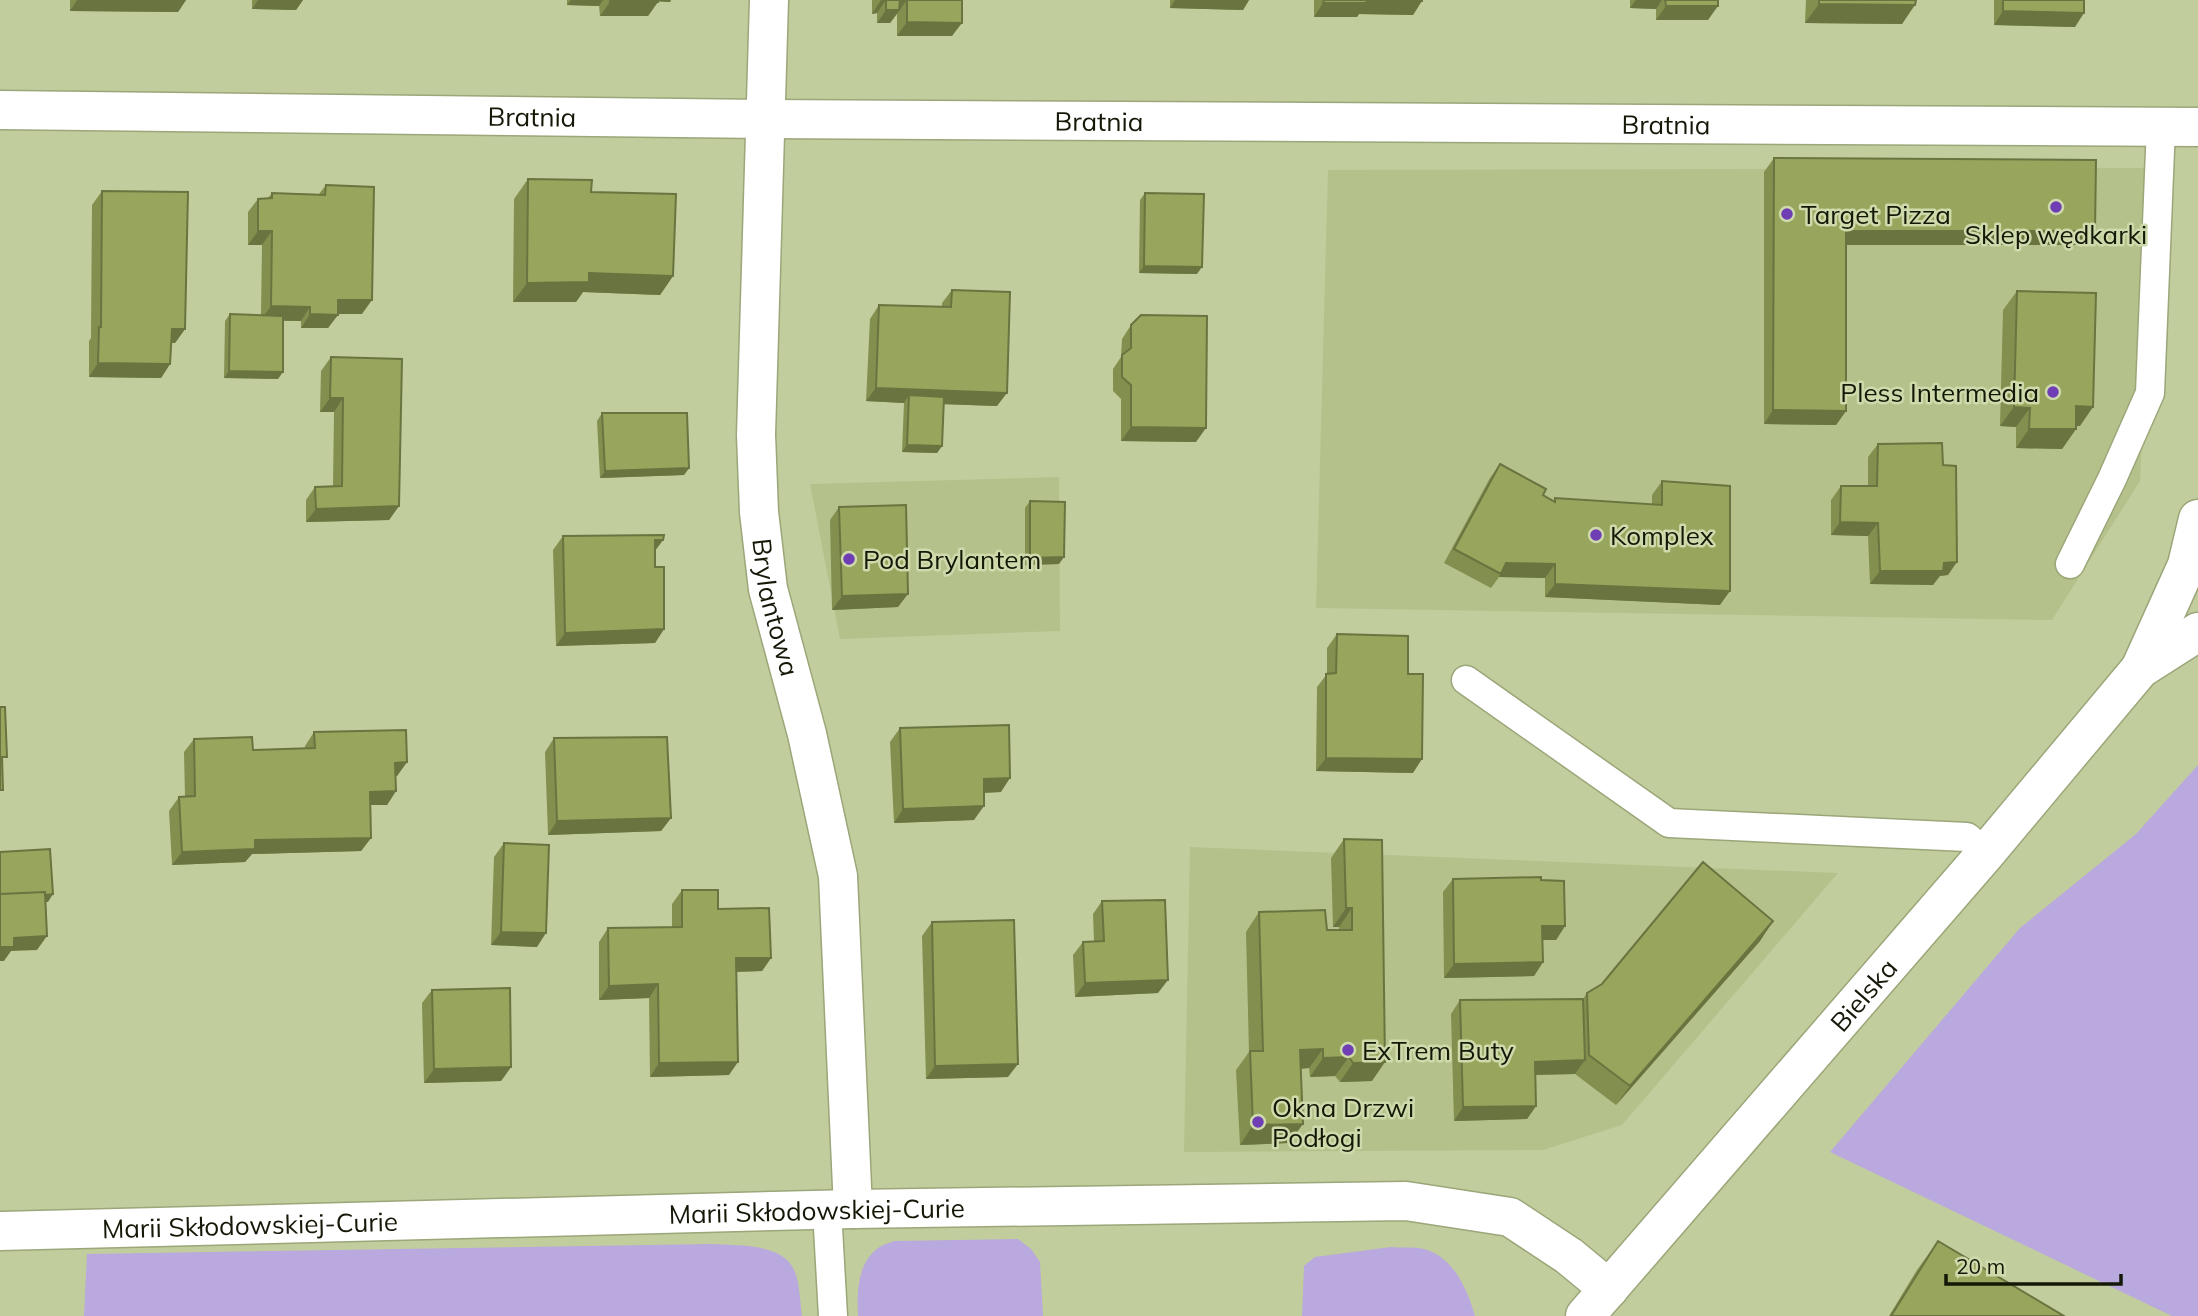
<svg xmlns="http://www.w3.org/2000/svg" width="2198" height="1316" font-family="Mulish,sans-serif">
<rect width="100%" height="100%" fill="#c2cd9e"/>
<path fill="#b5c18b" d="M 2154,168 L 2140,481 L 2052,620 L 1316,608 L 1328,170 Z
M 1059,477 L 1060,631 L 840,639 L 810,484 Z
M 1190,847 L 1838,873 L 1622,1125 L 1543,1150 L 1184,1152 Z"/>
<path fill="#b9a9de" d="M 2198,765 L 2198,1316 L 2172,1316 L 1830,1152 L 2020,928 L 2136,834 Z
M 1018,1239 L 1031,1249 L 1040,1262 L 1043,1316 L 858,1316 C 857,1292 857,1264 878,1248 C 882,1245 889,1243 894,1241 Z
M 711,1244 C 737,1246 784,1242 795,1272 C 800,1285 800,1303 802,1316 L 84,1316 L 87,1254 Z
M 1391,1247 C 1400,1248 1410,1247 1419,1248 C 1452,1253 1467,1288 1475,1316 L 1302,1316 L 1304,1266 L 1315,1257 Z"/>
<g fill="none" stroke-linecap="round" stroke-linejoin="round">
<defs>
<path id="lane" d="M 2070,564 L 2112,479 L 2150,393 L 2161,126
M 1466,680 L 1669,823 L 1967,837 L 1986,853
M 827,1210 L 833,1316"/>
<g id="street">
<path id="s1" d="M 769,0 L 756,435 L 759,512 L 768,589 L 807,734 L 838,876 L 853,1209"/>
<path id="s2" d="M 0,110 L 765,119 L 2198,127"/>
<path id="s3" d="M 0,1231 L 853,1209 L 1406,1201 L 1510,1217 L 1569,1256 L 1609,1289"/>
</g>
<g id="secondary">
<path d="M 2140,669 L 2187,565 L 2198,519"/>
<path id="s4" d="M 1585,1316 L 1986,853 L 2140,669 L 2198,632"/>
</g>
</defs>
<use href="#lane" stroke="#9ba679" stroke-width="31"/>
<use href="#street" stroke="#9ba679" stroke-width="41"/>
<use href="#secondary" stroke="#9ba679" stroke-width="41"/>
<use href="#lane" stroke="#fff" stroke-width="28"/>
<use href="#street" stroke="#fff" stroke-width="38"/>
<use href="#secondary" stroke="#fff" stroke-width="38"/>
</g>
<path fill="#828f4f" d="M 70,0 L 186,0 L 178,12 L 70,11 Z
M 252,0 L 303,0 L 296,10 L 252,9 Z
M 567,0 L 671,0 L 670,2 L 658,1 L 648,16 L 600,16 L 599,6 L 567,5 Z
M 872,0 L 962,0 L 952,36 L 897,36 L 897,14 L 890,23 L 877,23 L 877,13 L 872,14 Z
M 1170,0 L 1249,0 L 1243,10 L 1170,8 Z
M 1314,0 L 1422,0 L 1413,15 L 1359,14 L 1357,17 L 1314,17 Z
M 1630,0 L 1718,0 L 1708,20 L 1656,20 L 1656,9 L 1630,8 Z
M 1806,0 L 1916,0 L 1902,24 L 1805,23 Z
M 1994,0 L 2084,0 L 2075,27 L 1994,25 Z
M 1774,158 L 2095,231 L 2086,245 L 1846,245 L 1846,411 L 1836,425 L 1764,424 L 1764,172 Z
M 528,179 L 591,192 L 673,276 L 660,295 L 583,292 L 576,302 L 513,302 L 514,199 Z
M 326,185 L 362,314 L 338,314 L 328,328 L 301,328 L 301,321 L 283,321 L 278,379 L 224,378 L 225,321 L 230,314 L 261,315 L 262,245 L 248,245 L 248,212 L 258,199 L 268,198 L 272,193 L 319,194 Z
M 102,191 L 185,329 L 175,343 L 171,343 L 170,364 L 161,378 L 89,377 L 89,341 L 91,338 L 92,205 Z
M 1145,193 L 1197,274 L 1139,273 L 1140,200 Z
M 952,290 L 997,406 L 944,404 L 942,446 L 937,453 L 902,452 L 904,403 L 866,401 L 870,319 L 879,305 L 942,307 L 942,303 Z
M 2017,291 L 2080,426 L 2076,426 L 2076,429 L 2062,449 L 2016,448 L 2016,427 L 2000,426 L 2003,310 Z
M 1131,325 L 1196,442 L 1121,441 L 1121,399 L 1113,391 L 1113,369 L 1121,357 L 1122,339 Z
M 331,357 L 399,506 L 389,520 L 306,522 L 306,500 L 315,487 L 333,486 L 334,412 L 320,412 L 321,371 Z
M 602,413 L 689,468 L 684,475 L 600,478 L 597,421 Z
M 1878,444 L 1948,575 L 1939,576 L 1933,585 L 1870,584 L 1868,536 L 1831,535 L 1831,500 L 1841,486 L 1868,486 L 1868,457 Z
M 1500,464 L 1543,495 L 1553,501 L 1555,498 L 1652,505 L 1652,495 L 1662,481 L 1720,605 L 1545,597 L 1545,578 L 1499,577 L 1491,588 L 1444,563 L 1490,478 Z
M 1030,501 L 1059,564 L 1025,565 L 1025,508 Z
M 839,507 L 898,607 L 832,610 L 830,520 Z
M 563,536 L 663,540 L 655,551 L 655,567 L 664,629 L 655,643 L 556,646 L 553,550 Z
M 1337,634 L 1408,674 L 1413,773 L 1316,771 L 1317,687 L 1327,674 L 1327,648 Z
M 900,728 L 1001,792 L 984,793 L 974,820 L 894,823 L 890,742 Z
M 314,732 L 407,762 L 397,776 L 396,776 L 396,791 L 387,805 L 370,805 L 371,838 L 361,851 L 252,854 L 245,862 L 172,865 L 169,811 L 179,797 L 185,797 L 184,752 L 194,739 L 253,750 L 305,749 L 305,746 Z
M 554,738 L 671,818 L 661,831 L 548,835 L 545,752 Z
M 1344,839 L 1372,1081 L 1340,1082 L 1335,1076 L 1310,1077 L 1309,1068 L 1301,1069 L 1289,1143 L 1240,1145 L 1236,1070 L 1249,1052 L 1246,932 L 1259,912 L 1327,930 L 1339,930 L 1339,927 L 1333,927 L 1331,858 Z
M 504,843 L 537,947 L 491,945 L 494,857 Z
M 1453,879 L 1541,880 L 1565,926 L 1556,940 L 1543,940 L 1543,962 L 1534,976 L 1444,978 L 1443,892 Z
M 682,890 L 718,909 L 771,958 L 762,971 L 737,972 L 729,1075 L 650,1077 L 649,998 L 599,1000 L 599,942 L 608,928 L 672,928 L 672,904 Z
M 1102,901 L 1158,993 L 1075,997 L 1073,955 L 1083,942 L 1094,941 L 1093,914 Z
M 1773,921 L 1760,941 L 1616,1105 L 1575,1074 L 1536,1075 L 1536,1106 L 1527,1119 L 1454,1121 L 1451,1014 L 1460,1000 L 1583,999 L 1587,993 Z
M 932,922 L 1008,1077 L 926,1079 L 922,936 Z
M 432,990 L 511,1067 L 501,1081 L 424,1083 L 422,1003 Z
M 1938,1241 L 2064,1316 L 1889,1316 L 1917,1270 Z"/>
<path fill="#6a7440" d="M 77,0 L 186,0 L 178,12 L 70,11 Z
M 258,0 L 303,0 L 296,10 L 252,9 Z
M 571,0 L 603,0 L 599,6 L 567,5 Z
M 649,0 L 671,0 L 670,2 L 648,1 Z
M 881,0 L 886,0 L 877,13 L 872,14 Z
M 900,0 L 907,0 L 890,23 L 877,23 L 886,10 Z
M 1175,0 L 1249,0 L 1243,10 L 1170,8 Z
M 1367,0 L 1422,1 L 1413,15 L 1359,14 L 1357,17 L 1314,17 L 1323,3 Z
M 1636,0 L 1662,0 L 1656,9 L 1630,8 Z
M 610,2 L 658,2 L 648,16 L 600,16 Z
M 1819,4 L 1915,5 L 1902,24 L 1805,23 Z
M 1666,6 L 1718,6 L 1708,20 L 1656,20 Z
M 2003,11 L 2084,13 L 2075,27 L 1994,25 Z
M 907,22 L 962,23 L 952,36 L 897,36 Z
M 258,231 L 272,231 L 262,245 L 248,245 Z
M 1846,231 L 2095,231 L 2086,245 L 1836,245 Z
M 1144,266 L 1202,267 L 1197,274 L 1139,273 Z
M 589,273 L 673,276 L 660,295 L 583,292 L 576,302 L 513,302 L 527,283 Z
M 338,300 L 372,300 L 362,314 L 329,314 Z
M 271,306 L 310,307 L 301,321 L 261,320 Z
M 310,314 L 338,315 L 328,328 L 301,328 Z
M 172,329 L 185,329 L 175,343 L 162,342 Z
M 98,363 L 170,364 L 161,378 L 89,377 Z
M 229,371 L 283,372 L 278,379 L 224,378 Z
M 876,388 L 1007,393 L 997,406 L 908,403 L 909,395 L 904,403 L 866,401 Z
M 330,398 L 343,398 L 334,412 L 320,412 Z
M 2076,406 L 2093,407 L 2080,426 L 2063,426 Z
M 2014,407 L 2030,408 L 2016,427 L 2000,426 Z
M 1773,410 L 1846,411 L 1836,425 L 1764,424 Z
M 1131,427 L 1206,428 L 1196,442 L 1121,441 Z
M 2029,429 L 2076,429 L 2062,449 L 2016,448 Z
M 907,445 L 942,446 L 937,453 L 902,452 Z
M 689,468 L 684,475 L 600,478 L 605,471 Z
M 399,506 L 389,520 L 306,522 L 316,509 Z
M 1840,522 L 1878,523 L 1868,536 L 1831,535 Z
M 655,540 L 663,540 L 653,553 Z
M 1064,557 L 1059,564 L 1025,565 L 1030,558 Z
M 1957,562 L 1948,575 L 1940,576 L 1933,585 L 1870,584 L 1880,571 Z
M 1506,563 L 1555,564 L 1545,578 L 1499,577 Z
M 1555,584 L 1730,591 L 1720,605 L 1545,597 Z
M 908,594 L 898,607 L 832,610 L 842,596 Z
M 664,629 L 655,643 L 556,646 L 565,633 Z
M 1326,758 L 1422,759 L 1413,773 L 1316,771 Z
M 407,762 L 397,776 L 386,776 L 395,763 Z
M 1010,778 L 1001,792 L 974,793 L 984,779 Z
M 396,791 L 387,805 L 360,805 L 370,792 Z
M 984,806 L 974,820 L 894,823 L 903,809 Z
M 671,818 L 661,831 L 548,835 L 557,821 Z
M 371,838 L 361,851 L 252,854 L 245,862 L 172,865 L 182,852 L 255,840 Z
M 53,894 L 48,902 L 0,903 L 0,896 Z
M 1346,908 L 1352,908 L 1339,927 L 1333,927 Z
M 1773,921 L 1760,941 L 1616,1105 L 1630,1086 Z
M 1542,926 L 1565,926 L 1556,940 L 1533,940 Z
M 501,932 L 546,933 L 537,947 L 491,945 Z
M 47,936 L 37,950 L 11,951 L 4,961 L 0,961 L 0,947 L 14,938 Z
M 736,958 L 771,958 L 762,971 L 727,972 Z
M 1543,962 L 1534,976 L 1444,978 L 1454,964 Z
M 1168,980 L 1158,993 L 1075,997 L 1085,983 Z
M 658,984 L 649,998 L 599,1000 L 609,986 Z
M 1323,1049 L 1309,1068 L 1287,1069 L 1300,1050 Z
M 1349,1057 L 1335,1076 L 1310,1077 L 1323,1058 Z
M 1585,1060 L 1575,1074 L 1526,1075 L 1535,1062 Z
M 738,1062 L 729,1075 L 650,1077 L 659,1063 Z
M 1385,1062 L 1372,1081 L 1340,1082 L 1353,1063 Z
M 1018,1064 L 1008,1077 L 926,1079 L 935,1066 Z
M 511,1067 L 501,1081 L 424,1083 L 434,1069 Z
M 1536,1106 L 1527,1119 L 1454,1121 L 1463,1107 Z
M 1303,1124 L 1289,1143 L 1240,1145 L 1253,1125 Z"/>
<path fill="#97a65c" stroke="#6a7440" stroke-width="2" d="M 610,0 L 658,0 L 658,2 L 610,2 Z
M 886,0 L 900,0 L 899,10 L 886,10 Z
M 900,0 L 962,0 L 962,23 L 907,22 L 907,0 Z
M 1324,0 L 1367,0 L 1366,3 L 1323,3 Z
M 1376,0 L 1422,0 L 1422,1 Z
M 1665,0 L 1718,0 L 1718,6 L 1666,6 Z
M 1819,0 L 1916,0 L 1915,5 L 1819,4 Z
M 2003,0 L 2084,0 L 2084,13 L 2003,11 Z
M 1774,158 L 2096,160 L 2095,231 L 1846,231 L 1846,411 L 1773,410 Z
M 528,179 L 592,180 L 591,192 L 676,194 L 673,276 L 589,273 L 589,282 L 527,283 Z
M 326,185 L 374,187 L 372,300 L 338,300 L 338,315 L 310,314 L 310,307 L 271,306 L 272,231 L 258,231 L 258,199 L 272,198 L 272,193 L 325,195 Z
M 102,191 L 188,192 L 185,329 L 172,329 L 170,364 L 98,363 L 99,327 L 101,327 Z
M 1145,193 L 1204,194 L 1202,267 L 1144,266 Z
M 952,290 L 1010,292 L 1007,393 L 876,388 L 879,305 L 951,307 Z
M 2017,291 L 2096,293 L 2093,407 L 2076,406 L 2076,429 L 2029,429 L 2030,408 L 2014,407 Z
M 230,314 L 283,316 L 283,372 L 229,371 Z
M 1141,315 L 1207,316 L 1206,428 L 1131,427 L 1131,385 L 1122,377 L 1122,355 L 1131,348 L 1131,325 Z
M 331,357 L 402,359 L 399,506 L 316,509 L 315,487 L 342,486 L 343,398 L 330,398 Z
M 909,395 L 944,397 L 942,446 L 907,445 Z
M 602,413 L 687,413 L 689,468 L 605,471 Z
M 1942,443 L 1943,465 L 1956,466 L 1957,562 L 1944,563 L 1943,571 L 1880,571 L 1878,523 L 1840,522 L 1841,486 L 1877,486 L 1878,444 Z
M 1500,464 L 1546,489 L 1543,495 L 1555,502 L 1555,498 L 1662,505 L 1662,481 L 1730,486 L 1730,591 L 1555,584 L 1555,564 L 1506,563 L 1501,574 L 1454,549 Z
M 1030,501 L 1065,502 L 1064,557 L 1030,558 Z
M 906,505 L 908,594 L 842,596 L 839,507 Z
M 664,535 L 663,540 L 655,540 L 655,567 L 664,567 L 664,629 L 565,633 L 563,536 Z
M 1337,634 L 1408,636 L 1408,674 L 1423,674 L 1422,759 L 1326,758 L 1326,674 L 1336,673 Z
M 0,707 L 5,707 L 7,757 L 2,757 L 3,790 L 0,790 Z
M 1009,725 L 1010,778 L 984,779 L 984,806 L 903,809 L 900,728 Z
M 406,730 L 407,762 L 395,763 L 396,791 L 370,792 L 371,838 L 255,840 L 255,849 L 182,852 L 179,797 L 195,796 L 194,739 L 252,737 L 253,750 L 315,748 L 314,732 Z
M 667,737 L 671,818 L 557,821 L 554,738 Z
M 1344,839 L 1382,840 L 1385,1062 L 1353,1063 L 1349,1057 L 1323,1058 L 1323,1049 L 1300,1050 L 1303,1124 L 1253,1125 L 1250,1051 L 1263,1051 L 1259,912 L 1325,910 L 1327,930 L 1352,930 L 1352,908 L 1346,908 Z
M 504,843 L 549,845 L 546,933 L 501,932 Z
M 50,849 L 53,894 L 45,895 L 45,892 L 0,894 L 0,852 Z
M 1703,862 L 1773,921 L 1630,1086 L 1589,1055 L 1587,993 L 1602,984 Z
M 1541,877 L 1541,880 L 1564,881 L 1565,926 L 1542,926 L 1543,962 L 1454,964 L 1453,879 Z
M 682,890 L 718,890 L 718,909 L 769,908 L 771,958 L 736,958 L 738,1062 L 659,1063 L 658,984 L 609,986 L 608,928 L 682,927 Z
M 45,892 L 47,936 L 14,938 L 14,947 L 0,947 L 0,894 Z
M 1165,900 L 1168,980 L 1085,983 L 1083,942 L 1104,941 L 1102,901 Z
M 1014,920 L 1018,1064 L 935,1066 L 932,922 Z
M 510,988 L 511,1067 L 434,1069 L 432,990 Z
M 1583,999 L 1585,1060 L 1535,1062 L 1536,1106 L 1463,1107 L 1460,1000 Z
M 1938,1241 L 2064,1316 L 1891,1316 Z"/>
<g fill="#6f3db4" stroke="#cedaab" stroke-width="2.5">
<circle cx="2056" cy="207" r="7"/>
<circle cx="1787" cy="214" r="7"/>
<circle cx="2053" cy="392" r="7"/>
<circle cx="1596" cy="535" r="7"/>
<circle cx="849" cy="559" r="7"/>
<circle cx="1348" cy="1050" r="7"/>
<circle cx="1258" cy="1122" r="7"/>
</g>
<g text-anchor="middle" dominant-baseline="central" stroke-width="5" stroke-linejoin="round" paint-order="stroke">
<g font-size="26" fill="#141807" stroke="#cedaab">
<text stroke="none"><textPath href="#s2" startOffset="532">Bratnia</textPath></text>
<text stroke="none"><textPath href="#s2" startOffset="1099">Bratnia</textPath></text>
<text stroke="none"><textPath href="#s2" startOffset="1666">Bratnia</textPath></text>
<text stroke="none"><textPath href="#s1" startOffset="609">Brylantowa</textPath></text>
<text stroke="none"><textPath href="#s4" startOffset="425">Bielska</textPath></text>
<text stroke="none"><textPath href="#s3" startOffset="817">Marii Skłodowskiej-Curie</textPath></text>
<text stroke="none"><textPath href="#s3" startOffset="250">Marii Skłodowskiej-Curie</textPath></text>
</g>
<g font-size="26" fill="#141807" stroke="#cedaab" text-anchor="start">
<text x="1801" y="214">Target Pizza</text>
<text x="2056" y="234" text-anchor="middle">Sklep wędkarki</text>
<text x="2039" y="392" text-anchor="end">Pless Intermedia</text>
<text x="1610" y="535">Komplex</text>
<text x="863" y="559">Pod Brylantem</text>
<text x="1362" y="1050">ExTrem Buty</text>
<text x="1272" y="1107">Okna Drzwi<tspan x="1272" dy="30">Podłogi</tspan></text>
</g>
</g>
<path d="M1946 1274v10h175v-10" fill="none" stroke="#141807" stroke-width="3.5"/>
<text x="1956" y="1274" font-size="21" fill="#141807" stroke="#cedaab" stroke-width="5" paint-order="stroke">20 m</text>
</svg>
